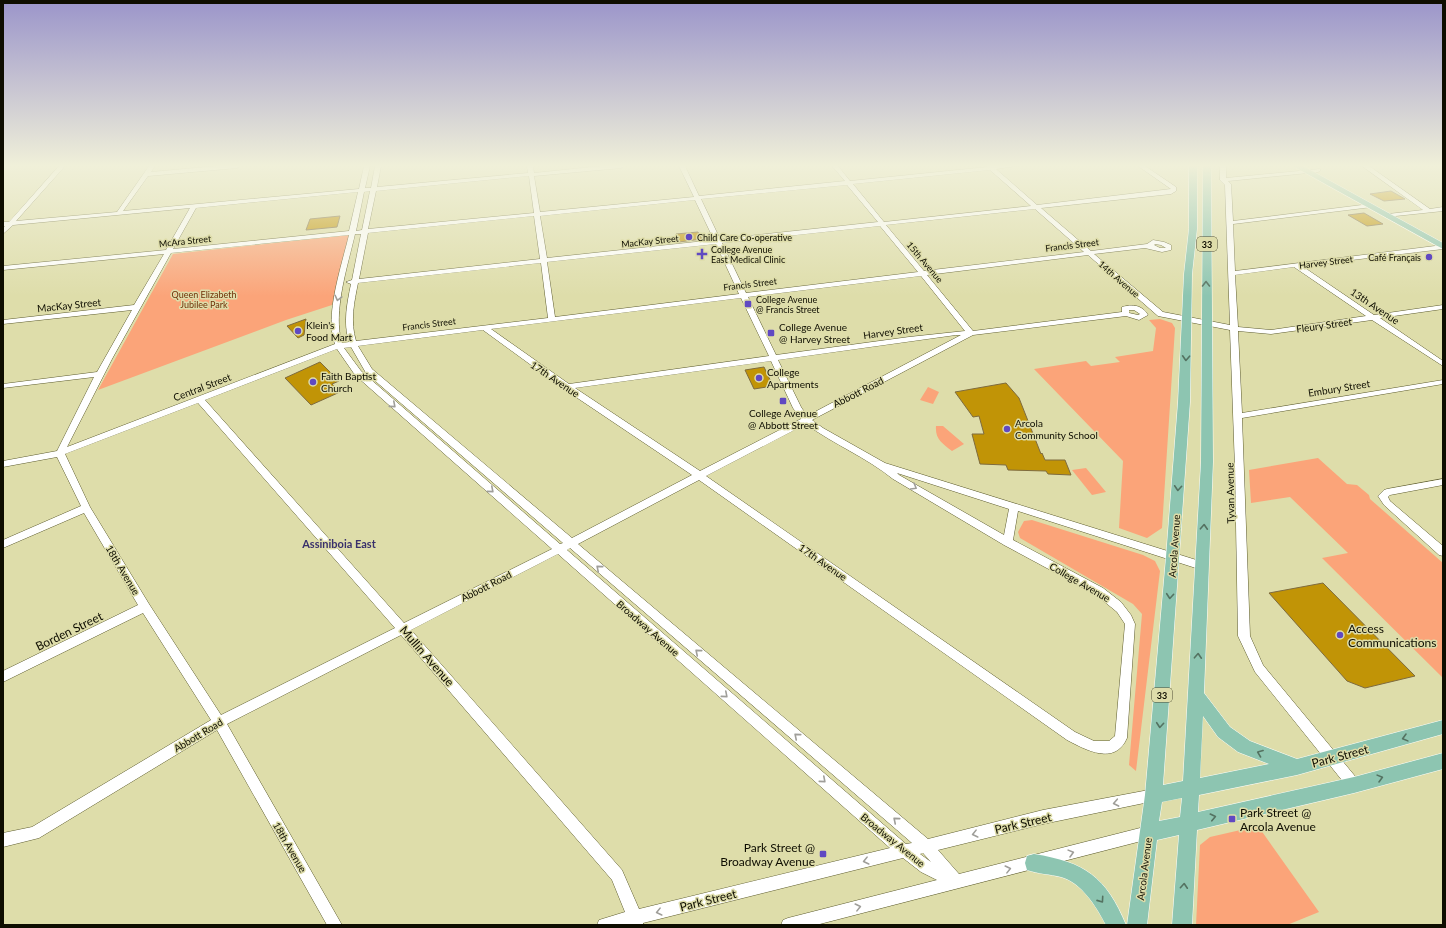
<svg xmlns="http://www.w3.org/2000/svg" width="1446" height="928" font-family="Lato,sans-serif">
<rect width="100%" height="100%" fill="#deddaa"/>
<path fill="#fba479" d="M 350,235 L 332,305 L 286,320 L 98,390 L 173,254 Z
M 1160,319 L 1172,323 L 1175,328 L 1162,528 L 1147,538 L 1119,528 L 1123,461 L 1034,369 L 1086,361 L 1091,366 L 1120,362 L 1115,357 L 1153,351 L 1156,328 L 1149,320 Z
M 928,387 L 939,392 L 933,404 L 920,400 Z
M 936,426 L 943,426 L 964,444 L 952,451 C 942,443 935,439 936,426 Z
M 1318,458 L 1347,484 L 1357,485 L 1369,495 L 1370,499 L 1443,563 L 1443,678 L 1322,558 L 1348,553 L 1290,497 L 1251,503 L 1249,470 Z
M 1086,468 L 1106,492 L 1092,495 L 1072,470 Z
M 1032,520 L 1143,555 L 1155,561 L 1160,571 L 1136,771 L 1129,765 L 1142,614 L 1133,604 L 1020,538 L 1018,532 L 1024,521 Z
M 1258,826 L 1319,912 L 1287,925 L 1196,925 L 1200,845 L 1210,837 Z"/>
<path fill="#c19406" stroke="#7e6b3f" d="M 1391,191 L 1405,199 L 1384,201 L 1370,194 Z
M 1364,213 L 1383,224 L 1367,226 L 1348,215 Z
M 340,216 L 337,227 L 306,230 L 310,219 Z
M 698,232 L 702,239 L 679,242 L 676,234 Z
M 306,319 L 304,335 L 298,338 L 287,326 Z
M 320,362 L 339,381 L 332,384 L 340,392 L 311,405 L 285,378 Z
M 764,367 L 773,386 L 754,389 L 745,370 Z
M 1006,383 L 1019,398 L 1041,454 L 1042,453 L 1045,460 L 1065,460 L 1071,475 L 1048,474 L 1046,471 L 1008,470 L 1006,465 L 980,464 L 972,434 L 984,434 L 979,416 L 973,417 L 955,392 Z
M 1323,583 L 1415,676 L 1365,688 L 1347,681 L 1269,593 Z"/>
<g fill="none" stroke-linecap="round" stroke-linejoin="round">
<defs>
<path id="minor" d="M 59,166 L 65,166 L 16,221 L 117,212 L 149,166 L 155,166 L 151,172 L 217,166 L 240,166 L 237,168 L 148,176 L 123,211 L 359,189 L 364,166 L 370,166 L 365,188 L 371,188 L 375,166 L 381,166 L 377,187 L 528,173 L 527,166 L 533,166 L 534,173 L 602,166 L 624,166 L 621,168 L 534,176 L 540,212 L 694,197 L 679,166 L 685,166 L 699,196 L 845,181 L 832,166 L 838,166 L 850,181 L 987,167 L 986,166 L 1017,166 L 996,169 L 1037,205 L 1171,189 L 1138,166 L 1145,166 L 1176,187 L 1176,191 L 1171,194 L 1041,208 L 1091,251 L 1147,244 L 1153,240 L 1164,242 L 1171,245 L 1171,250 L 1162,252 L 1145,248 L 1094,254 L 1163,312 L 1230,325 L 1225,185 L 1220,180 L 1220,166 L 1226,166 L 1226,178 L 1320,169 L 1320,171 L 1318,172 L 1228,181 L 1231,184 L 1233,221 L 1370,204 L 1373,206 L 1372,207 L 1233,224 L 1235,271 L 1443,245 L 1443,249 L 1302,266 L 1374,315 L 1443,305 L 1443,309 L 1380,318 L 1443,361 L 1443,366 L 1372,320 L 1271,334 L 1238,331 L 1242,413 L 1443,380 L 1443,384 L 1242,418 L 1250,636 L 1263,665 L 1359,781 L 1360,785 L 1359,789 L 1354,791 L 1349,789 L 1255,672 L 1238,636 L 1235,468 L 1230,330 L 1158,316 L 1088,255 L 927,275 L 973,331 L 1122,312 L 1122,307 C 1133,304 1142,305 1148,315 L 1139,320 L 1126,316 L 973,335 L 812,420 L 823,428 L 885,463 L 1206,563 L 1207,566 L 1206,569 L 1202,570 L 1018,511 L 1013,540 L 1103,588 L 1121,602 L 1131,615 L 1135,624 L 1127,738 C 1115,766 1086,750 1067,740 L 699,480 L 578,544 L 928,839 L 1043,810 L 1154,789 L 1159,790 L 1160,795 L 1159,800 L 1154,801 L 1043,824 L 938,850 L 959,874 L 1148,826 L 1153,828 L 1155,833 L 1153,838 L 816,925 L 781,925 L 783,920 L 788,918 L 937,880 L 921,872 L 903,858 L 643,923 L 643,925 L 597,925 L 599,920 L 625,912 L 612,880 L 401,635 L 227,724 L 342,925 L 327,925 L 217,730 L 39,838 L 3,847 L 3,833 L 32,827 L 211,720 L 143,613 L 3,682 L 3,671 L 138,605 L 84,513 L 3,548 L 3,540 L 81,506 L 57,457 L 3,467 L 3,461 L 57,451 L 94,377 L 3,388 L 3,384 L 97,372 L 132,310 L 3,324 L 3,320 L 134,305 L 164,254 L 3,270 L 3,266 L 166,250 L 190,208 L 13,225 L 3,234 L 3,228 L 5,226 L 3,226 L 3,222 L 9,222 ZM 990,170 L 1031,206 L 884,222 L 853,184 ZM 529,176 L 534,213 L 368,229 L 376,191 ZM 847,185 L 878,222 L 720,239 L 701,199 ZM 370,191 L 362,230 L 356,231 L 364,192 ZM 358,192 L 349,231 L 173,249 L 196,208 ZM 695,200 L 714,240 L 547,258 L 540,216 ZM 1035,209 L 1084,252 L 924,271 L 886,225 ZM 534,216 L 540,259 L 359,279 L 368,233 ZM 880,226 L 918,272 L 746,293 L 722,243 ZM 355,234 L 361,234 L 352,280 L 346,282 L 351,284 C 347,304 343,322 349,342 L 342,343 C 332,313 348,265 355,234 ZM 349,235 C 342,264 324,317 335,344 L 67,447 L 112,359 L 171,253 ZM 716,244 L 739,294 L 555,317 L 547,262 ZM 1155,244 L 1161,245 L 1166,248 L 1160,248 L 1154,245 ZM 541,263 L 548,318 L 356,341 C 350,321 354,303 358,283 ZM 1294,267 L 1366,316 L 1271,330 L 1238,327 L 1235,275 ZM 921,276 L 965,331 L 909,337 L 776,355 L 748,297 ZM 741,298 L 769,356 L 569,384 L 491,329 ZM 1129,310 L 1134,310 L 1140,314 L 1138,315 L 1129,313 ZM 483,330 L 564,389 L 692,475 L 572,538 L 372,369 L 358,346 ZM 956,335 L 961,335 L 807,416 L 801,407 L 778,360 ZM 351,347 L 366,373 L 563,543 L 560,544 L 361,371 L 344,348 ZM 337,349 L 355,375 L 552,549 L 404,623 L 205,400 ZM 771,361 L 793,408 L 801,419 L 700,471 L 575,388 ZM 198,403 L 395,628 L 221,715 L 149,604 L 90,507 L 65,454 ZM 806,424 C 833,444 866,457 893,479 L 1004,545 L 1095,594 L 1117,612 L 1125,624 L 1115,736 L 1109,741 L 1094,741 L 1075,732 L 706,476 ZM 897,473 L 1009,509 L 1004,535 L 899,475 ZM 570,548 L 912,843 L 906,844 L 567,550 ZM 558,554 L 890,848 L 639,909 L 622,870 L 411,630 ZM 923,853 L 931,862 L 920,854 Z
M 1362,166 L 1369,166 L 1430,209 L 1443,207 L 1443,211 L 1386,217 L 1386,215 L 1388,214 L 1423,210 Z
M 1443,479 L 1443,485 L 1390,495 L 1388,497 L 1390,501 L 1443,546 L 1443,556 L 1439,555 L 1384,505 L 1378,496 L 1384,490 L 1387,489 Z"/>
<path id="major" d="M 1189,166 L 1197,166 L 1197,229 L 1192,274 L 1190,402 L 1163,785 L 1183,781 L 1201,462 L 1203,166 L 1211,166 L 1213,462 L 1204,693 L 1230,727 L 1250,741 L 1297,759 L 1443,720 L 1443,734 L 1297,775 L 1199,795 L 1198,812 L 1354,777 L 1443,753 L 1443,769 L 1354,793 L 1197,830 L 1192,925 L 1172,925 L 1179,835 L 1157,840 L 1147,925 L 1127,925 L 1145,795 L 1166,557 L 1178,402 L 1184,274 L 1189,229 ZM 1203,716 L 1218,737 L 1238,752 L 1269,764 L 1200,778 ZM 1182,798 L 1180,817 L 1159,821 L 1162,802 Z
M 1293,166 L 1303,166 L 1443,243 L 1443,249 Z
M 1034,854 C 1085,862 1106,877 1126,925 L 1106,925 C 1096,906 1082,883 1061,877 C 1050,874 1038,874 1027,870 L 1025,863 L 1027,856 Z"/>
</defs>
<use href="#minor" stroke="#5d5c2e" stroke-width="1"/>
<use href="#major" stroke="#fff" stroke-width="1"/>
<use href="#minor" fill="#fff" fill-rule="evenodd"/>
<use href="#major" fill="#8dc5b1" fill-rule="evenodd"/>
</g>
<defs><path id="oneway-chevron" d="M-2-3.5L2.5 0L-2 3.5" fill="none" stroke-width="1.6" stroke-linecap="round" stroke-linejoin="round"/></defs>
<g stroke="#547261">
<use href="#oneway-chevron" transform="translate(1206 284) rotate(-90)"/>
<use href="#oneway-chevron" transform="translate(1186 358) rotate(93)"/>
<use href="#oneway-chevron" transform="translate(1178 488) rotate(94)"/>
<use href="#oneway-chevron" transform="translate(1204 527) rotate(-87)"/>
<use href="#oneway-chevron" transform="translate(1170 596) rotate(95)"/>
<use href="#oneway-chevron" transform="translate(1198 656) rotate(-87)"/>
<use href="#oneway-chevron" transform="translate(1160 725) rotate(95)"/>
<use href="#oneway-chevron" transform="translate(1405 738) rotate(165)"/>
<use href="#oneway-chevron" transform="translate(1260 753) rotate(-159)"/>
<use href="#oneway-chevron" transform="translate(1380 778) rotate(-15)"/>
<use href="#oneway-chevron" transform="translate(1213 817) rotate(-13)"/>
<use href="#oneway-chevron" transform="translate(1184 886) rotate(-86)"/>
<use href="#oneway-chevron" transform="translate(1101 900) rotate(55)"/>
</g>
<g stroke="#9f9e99">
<use href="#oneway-chevron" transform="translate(338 298) rotate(104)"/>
<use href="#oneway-chevron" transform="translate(393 405) rotate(41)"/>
<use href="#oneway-chevron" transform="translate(914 487) rotate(30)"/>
<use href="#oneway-chevron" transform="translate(491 490) rotate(41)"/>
<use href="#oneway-chevron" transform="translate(599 568) rotate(-140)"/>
<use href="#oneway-chevron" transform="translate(698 652) rotate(-140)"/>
<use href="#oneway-chevron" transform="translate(725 695) rotate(41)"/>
<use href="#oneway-chevron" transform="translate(797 736) rotate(-140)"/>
<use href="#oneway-chevron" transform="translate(823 780) rotate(41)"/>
<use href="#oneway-chevron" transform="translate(1116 803) rotate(169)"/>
<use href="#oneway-chevron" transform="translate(896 820) rotate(-140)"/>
<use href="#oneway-chevron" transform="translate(975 834) rotate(166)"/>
<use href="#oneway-chevron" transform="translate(1071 853) rotate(-15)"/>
<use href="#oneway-chevron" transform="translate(866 861) rotate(166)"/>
<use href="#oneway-chevron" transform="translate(1008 869) rotate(-14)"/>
<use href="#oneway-chevron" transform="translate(858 907) rotate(-14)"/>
<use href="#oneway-chevron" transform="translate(659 912) rotate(166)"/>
</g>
<linearGradient id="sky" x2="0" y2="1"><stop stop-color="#9b95ca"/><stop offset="0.56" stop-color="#f0f0d9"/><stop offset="1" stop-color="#f0f0d9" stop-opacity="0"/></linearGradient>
<rect width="1446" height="296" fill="url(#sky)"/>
<g fill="#6049c2" stroke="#deddaa" stroke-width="1.5">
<circle cx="689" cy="237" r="4"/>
<path d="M700 248h4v4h4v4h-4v4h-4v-4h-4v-4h4z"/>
<circle cx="1429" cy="257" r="4"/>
<rect x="744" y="300" width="8" height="8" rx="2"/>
<circle cx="298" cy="331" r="4"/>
<rect x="767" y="329" width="8" height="8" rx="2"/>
<circle cx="759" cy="378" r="4"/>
<circle cx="313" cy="382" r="4"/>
<rect x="779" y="397" width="8" height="8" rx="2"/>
<circle cx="1007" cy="429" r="4"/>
<circle cx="1340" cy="635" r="4"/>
<rect x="1228" y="815" width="8" height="8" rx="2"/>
<rect x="819" y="850" width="8" height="8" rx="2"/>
</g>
<g text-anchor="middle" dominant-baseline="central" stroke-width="3" stroke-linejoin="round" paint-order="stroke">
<g font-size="9" fill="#0e0d00" stroke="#deddaa" text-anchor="start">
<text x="697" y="237">Child Care Co-operative</text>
<text x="711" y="249">College Avenue<tspan x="711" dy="10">East Medical Clinic</tspan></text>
<text x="1421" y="257" text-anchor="end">Café Français</text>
<text x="756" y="299">College Avenue<tspan x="756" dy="10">@ Francis Street</tspan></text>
</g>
<g font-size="9" fill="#0e0d00" stroke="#deddaa">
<text transform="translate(185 241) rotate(-6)">McAra Street</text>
<text transform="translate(650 241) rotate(-6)">MacKay Street</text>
<text transform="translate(1072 245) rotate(-7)">Francis Street</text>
<text transform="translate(925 262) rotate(50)">15th Avenue</text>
<text transform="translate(1326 262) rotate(-7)">Harvey Street</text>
<text transform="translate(1119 279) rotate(41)">14th Avenue</text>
<text transform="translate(750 284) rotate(-7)">Francis Street</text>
<text transform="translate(429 324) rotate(-7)">Francis Street</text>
</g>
<g fill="#deddaa" stroke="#4c4b33" stroke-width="1">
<rect x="1197" y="237" width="20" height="14" rx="3"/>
<rect x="1152" y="688" width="20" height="14" rx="3"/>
</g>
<g font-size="9" font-weight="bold" fill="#0e0d00">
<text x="1207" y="244">33</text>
<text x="1162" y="695">33</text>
</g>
<g font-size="9" fill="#6f3008" stroke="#deddaa">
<text x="204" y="294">Queen Elizabeth<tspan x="204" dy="10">Jubilee Park</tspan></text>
</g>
<g font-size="10" fill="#0e0d00" stroke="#deddaa">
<text transform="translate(69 305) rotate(-6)">MacKay Street</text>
<text transform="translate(1375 306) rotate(34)">13th Avenue</text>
<text transform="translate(1324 325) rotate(-8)">Fleury Street</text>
<text transform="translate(893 331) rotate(-8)">Harvey Street</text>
<text transform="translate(555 379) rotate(34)">17th Avenue</text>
<text transform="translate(202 387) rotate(-21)">Central Street</text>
<text transform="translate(1339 388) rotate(-9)">Embury Street</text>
<text transform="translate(858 392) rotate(-27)">Abbott Road</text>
<text transform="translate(1230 493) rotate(-91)">Tyvan Avenue</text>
<text transform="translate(1174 546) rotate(-86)">Arcola Avenue</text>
<text transform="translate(823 562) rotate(35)">17th Avenue</text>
<text transform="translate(123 570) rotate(59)">18th Avenue</text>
<text transform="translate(1080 582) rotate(30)">College Avenue</text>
<text transform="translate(486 586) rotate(-27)">Abbott Road</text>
<text transform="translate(648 628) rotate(41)">Broadway Avenue</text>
<text transform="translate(198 735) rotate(-31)">Abbott Road</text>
<text transform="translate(893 840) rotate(39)">Broadway Avenue</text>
<text transform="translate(290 847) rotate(60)">18th Avenue</text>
<text transform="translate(1144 869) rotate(-83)">Arcola Avenue</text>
</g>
<g font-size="10" fill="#0e0d00" stroke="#deddaa" text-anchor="start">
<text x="306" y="325">Klein's<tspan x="306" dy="12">Food Mart</tspan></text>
<text x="779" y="327">College Avenue<tspan x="779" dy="12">@ Harvey Street</tspan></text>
<text x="767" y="372">College<tspan x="767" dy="12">Apartments</tspan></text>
<text x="321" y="376">Faith Baptist<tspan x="321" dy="12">Church</tspan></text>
<text x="783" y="413" text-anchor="middle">College Avenue<tspan x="783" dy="12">@ Abbott Street</tspan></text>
<text x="1015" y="423">Arcola<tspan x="1015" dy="12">Community School</tspan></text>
</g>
<g font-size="11" font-weight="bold" fill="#39306b" stroke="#deddaa">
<text x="339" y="543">Assiniboia East</text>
</g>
<g font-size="12" fill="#0e0d00" stroke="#deddaa" text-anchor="start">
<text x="1348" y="628">Access<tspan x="1348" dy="14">Communications</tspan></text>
<text x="1240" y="812">Park Street @<tspan x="1240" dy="14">Arcola Avenue</tspan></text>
<text x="815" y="847" text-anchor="end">Park Street @<tspan x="815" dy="14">Broadway Avenue</tspan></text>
</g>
<g font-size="12" fill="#0e0d00" stroke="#deddaa">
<text transform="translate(69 631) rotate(-26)">Borden Street</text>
<text transform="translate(427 656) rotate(49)">Mullin Avenue</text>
<text transform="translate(1340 756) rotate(-15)">Park Street</text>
<text transform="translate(1023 823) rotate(-13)">Park Street</text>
<text transform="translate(708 900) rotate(-14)">Park Street</text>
</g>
</g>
<rect width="1446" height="928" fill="none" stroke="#0e0d00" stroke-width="8"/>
</svg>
